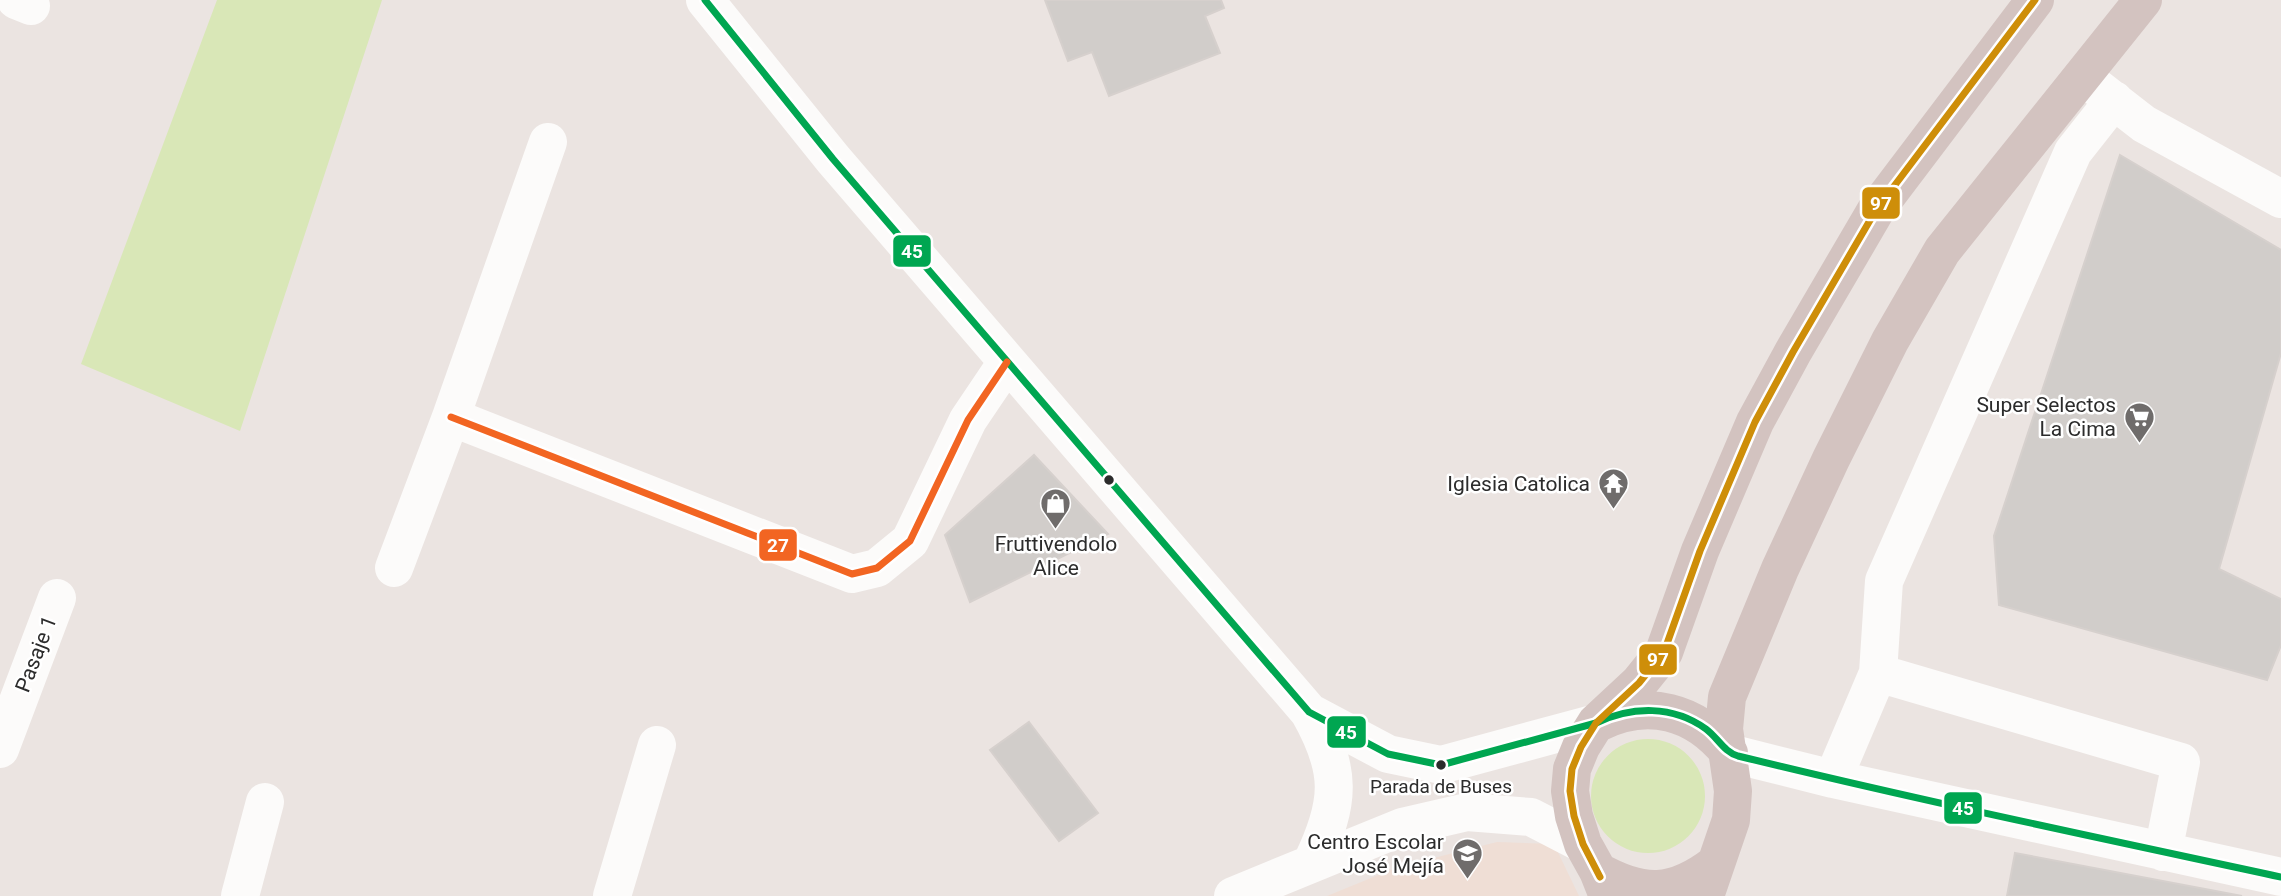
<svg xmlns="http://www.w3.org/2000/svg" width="2281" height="896" font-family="Roboto,sans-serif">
<rect width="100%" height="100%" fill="#ebe4e1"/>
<path fill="#efded5" d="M 1497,842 L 1554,844 L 1579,896 L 1327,896 L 1398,867 Z"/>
<path fill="#d9e7b7" d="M 217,0 L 382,0 L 240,431 L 81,364 Z
M1591 796a57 57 0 1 1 114 0a57 57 0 1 1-114 0Z"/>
<path fill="#d1cdca" stroke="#d6d0cd" stroke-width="2" d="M 1045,0 L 1221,0 L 1224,8 L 1205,16 L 1220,53 L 1109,96 L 1092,52 L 1068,61 Z
M 2120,155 L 2281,250 L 2281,353 L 2219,569 L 2281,599 L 2281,645 L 2267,680 L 1999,605 L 1994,536 Z
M 1034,455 L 1108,534 L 970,602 L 945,535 Z
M 1029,722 L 1098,813 L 1059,841 L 990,750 Z
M 2015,853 L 2242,896 L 2007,896 Z"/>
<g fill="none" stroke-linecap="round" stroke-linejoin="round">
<path stroke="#fcfbfa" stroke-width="38" d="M 16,0 L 31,6
M 705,0 L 833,159 L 1309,712 L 1388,754 L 1441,765 L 1596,723
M 2095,86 L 2144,124 L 2281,199
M 451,417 L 852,574 L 877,568 L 910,541 L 968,420 L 1007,362
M 394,568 L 451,417 L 548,142
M 1878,673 L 2181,762 L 2163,852
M 1309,712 C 1342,770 1341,802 1312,862
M 0,749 L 57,598
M 1729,753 L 1833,779 L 2281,877
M 1833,779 L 1878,673 L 1884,581 L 2073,152 L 2114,100
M 240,896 L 265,802
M 612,896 L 657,745
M 1233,896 L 1402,827 L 1467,812 L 1531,817 L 1583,844"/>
<path stroke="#d3c3c0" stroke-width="38" d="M 1598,723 C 1648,698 1695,711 1729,753
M 1598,871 C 1643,896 1673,896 1715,864
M 1608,896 L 1598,871 L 1583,844 L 1574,816 L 1570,791 L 1572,769 L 1581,747 L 1596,723 L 1639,683 L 1664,652 L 1700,551 L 1755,422 L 1793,352 L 1876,210 L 2035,0
M 1705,896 L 1731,820 L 1733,791 L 1724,729 L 1727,697 L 1780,569 L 1831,459 L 1890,341 L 1942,251 L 2143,0"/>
<defs>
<path id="bus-1" d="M 705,0 L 833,159 L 1309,712 L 1388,754 L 1441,765 L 1596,723 C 1632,706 1673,705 1706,729 C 1718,738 1724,752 1738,756 C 1918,800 2100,838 2281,877"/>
<path id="bus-2" d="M 451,417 L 852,574 L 877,568 L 910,541 L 968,420 L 1007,362"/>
<path id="bus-3" d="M 1600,877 L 1583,844 L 1574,816 L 1570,791 L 1572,769 L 1581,747 L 1596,723 L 1639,683 L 1664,652 L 1700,551 L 1755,422 L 1793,352 L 1876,210 L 2035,0"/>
</defs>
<use href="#bus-1" stroke="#fff" stroke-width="12"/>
<use href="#bus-2" stroke="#fff" stroke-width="12"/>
<use href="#bus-3" stroke="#fff" stroke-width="12"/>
<use href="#bus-1" stroke="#00a651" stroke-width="7"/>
<use href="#bus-2" stroke="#f26522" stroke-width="7"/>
<use href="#bus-3" stroke="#ce8e09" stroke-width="7"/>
</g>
<defs>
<symbol id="supermarket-pin" viewBox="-11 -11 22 30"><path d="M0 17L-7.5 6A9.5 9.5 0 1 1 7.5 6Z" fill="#6f6c6b" stroke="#fff"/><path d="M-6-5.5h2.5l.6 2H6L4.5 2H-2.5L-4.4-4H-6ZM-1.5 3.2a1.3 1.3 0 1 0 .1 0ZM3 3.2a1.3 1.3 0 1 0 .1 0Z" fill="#fff"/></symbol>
<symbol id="temple-pin" viewBox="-11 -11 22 30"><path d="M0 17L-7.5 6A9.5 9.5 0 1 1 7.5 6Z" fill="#6f6c6b" stroke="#fff"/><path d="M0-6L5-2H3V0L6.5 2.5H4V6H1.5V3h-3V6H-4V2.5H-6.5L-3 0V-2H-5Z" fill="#fff"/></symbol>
<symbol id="shop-pin" viewBox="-11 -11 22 30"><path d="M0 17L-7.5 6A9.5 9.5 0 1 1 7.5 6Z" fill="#6f6c6b" stroke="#fff"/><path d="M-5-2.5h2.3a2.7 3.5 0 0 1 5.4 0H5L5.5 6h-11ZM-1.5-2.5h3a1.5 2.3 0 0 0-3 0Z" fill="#fff"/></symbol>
<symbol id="school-pin" viewBox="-11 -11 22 30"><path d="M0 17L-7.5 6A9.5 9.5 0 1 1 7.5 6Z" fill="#6f6c6b" stroke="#fff"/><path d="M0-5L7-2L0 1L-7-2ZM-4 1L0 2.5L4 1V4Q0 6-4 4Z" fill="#fff"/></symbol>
</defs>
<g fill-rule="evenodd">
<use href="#supermarket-pin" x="2122" y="400" width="35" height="47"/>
<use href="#temple-pin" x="1596" y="466" width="35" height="47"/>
<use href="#shop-pin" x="1038" y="486" width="35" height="47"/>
<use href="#school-pin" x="1450" y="836" width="35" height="47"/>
</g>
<g fill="#2c2c2c" stroke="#fff" stroke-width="2.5">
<circle cx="1109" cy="480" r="6"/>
<circle cx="1441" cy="765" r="6"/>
</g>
<g text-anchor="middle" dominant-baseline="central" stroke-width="5" stroke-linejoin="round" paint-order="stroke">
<g font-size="19" fill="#2c2c2c" stroke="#fff">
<text x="1441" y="786">Parada de Buses</text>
</g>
<g font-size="21" fill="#2c2c2c" stroke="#fff" text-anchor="end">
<text x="2116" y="405">Super Selectos<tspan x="2116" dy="24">La Cima</tspan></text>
<text x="1590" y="484">Iglesia Catolica</text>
<text x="1056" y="544" text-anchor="middle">Fruttivendolo<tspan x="1056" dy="24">Alice</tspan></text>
<text x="1444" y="842">Centro Escolar<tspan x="1444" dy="24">José Mejía</tspan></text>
</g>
<g font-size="21" fill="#2c2c2c" stroke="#fff">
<text transform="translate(36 654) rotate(-69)">Pasaje 1</text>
</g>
</g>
<g stroke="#fff" stroke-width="2.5">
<rect x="1861" y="186" width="40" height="34" rx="7" fill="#ce8e09"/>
<rect x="892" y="234" width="40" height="34" rx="7" fill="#00a651"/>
<rect x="758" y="528" width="40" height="34" rx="7" fill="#f26522"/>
<rect x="1638" y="643" width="40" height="33" rx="7" fill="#ce8e09"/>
<rect x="1326" y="715" width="41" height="34" rx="7" fill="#00a651"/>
<rect x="1943" y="791" width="40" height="34" rx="7" fill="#00a651"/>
</g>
<g font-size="19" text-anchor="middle" font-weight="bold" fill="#fff">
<text x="1881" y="210">97</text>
<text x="912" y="258">45</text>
<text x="778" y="552">27</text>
<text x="1658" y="666">97</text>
<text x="1346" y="739">45</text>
<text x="1963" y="815">45</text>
</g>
</svg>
